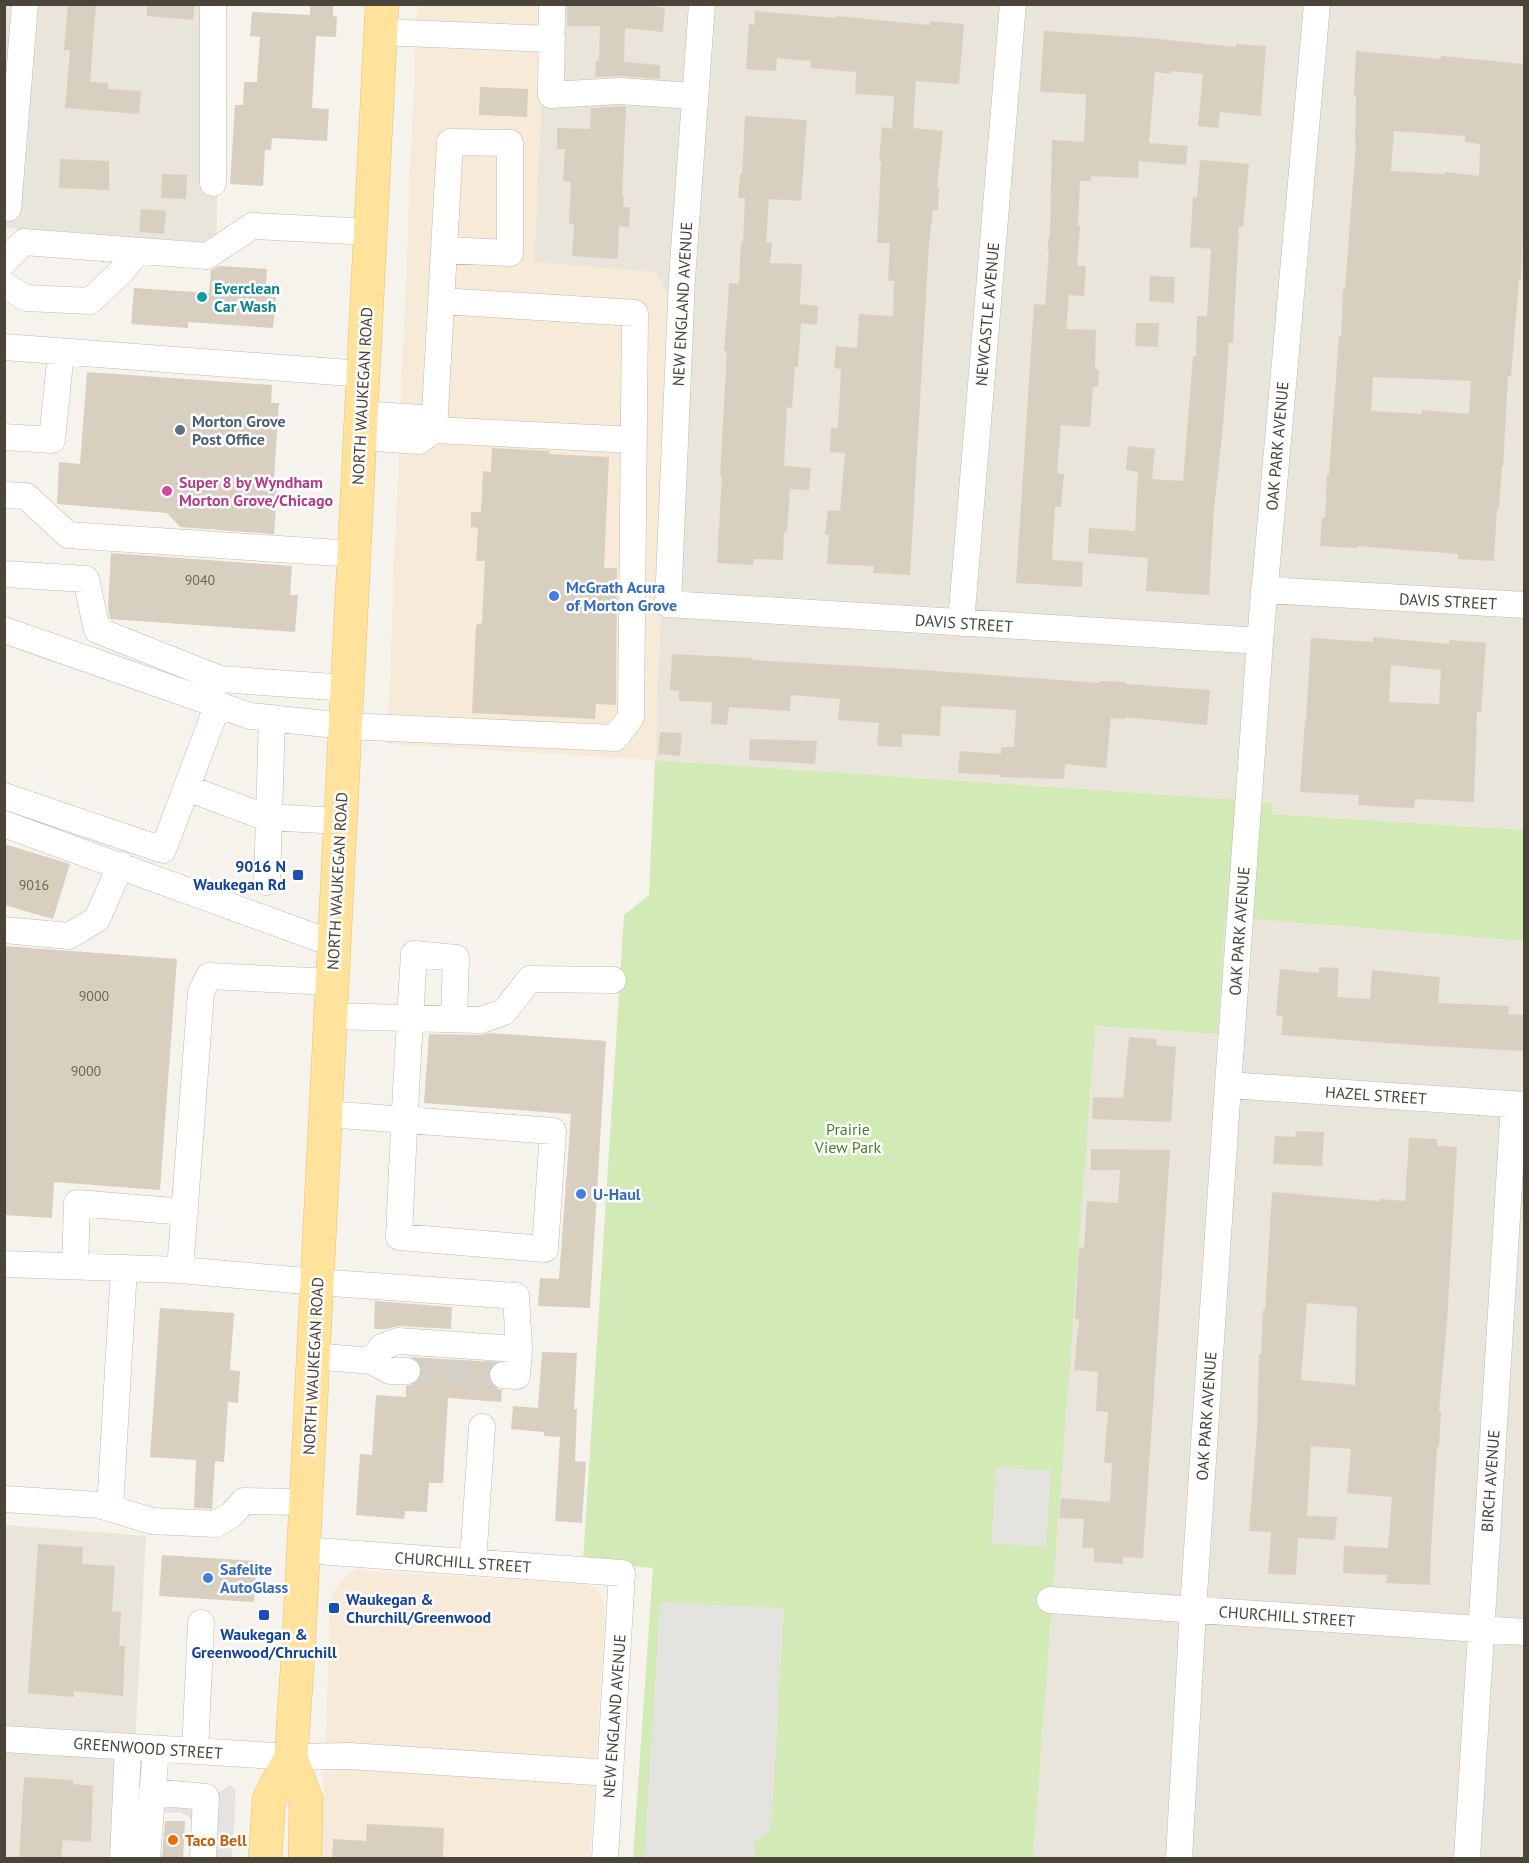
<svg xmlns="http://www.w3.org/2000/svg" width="1529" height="1863" font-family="'PT Sans',sans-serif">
<rect width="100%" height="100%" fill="#f6f3ec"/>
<path fill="#eae5da" d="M 4,5 L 223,5 L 216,243 L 5,228 Z
M 546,5 L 1524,5 L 1524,830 L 1270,814 L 1271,802 L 655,760 L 673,308 L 534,262 Z
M 1225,917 L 1524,941 L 1524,1858 L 1033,1858 L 1094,1026 L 1218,1034 Z
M 4,1525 L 146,1536 L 129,1858 L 5,1858 Z"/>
<path fill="#f7ead8" d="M 417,5 L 546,5 L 534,262 L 656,272 L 673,308 L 655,760 L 387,744 Z
M 359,1570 L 584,1584 L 592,1586 L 599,1592 L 604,1602 L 605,1614 L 590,1858 L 320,1858 L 331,1602 L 332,1595 L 341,1581 L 353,1571 Z"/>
<path fill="#d2eab5" d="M 655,760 L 1272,802 L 1271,814 L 1524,830 L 1524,941 L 1225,917 L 1218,1034 L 1095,1026 L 1033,1858 L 633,1858 L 653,1568 L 583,1562 L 624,915 L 649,895 Z"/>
<path fill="#e5e3e0" d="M 997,1467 L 1051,1471 L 1046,1547 L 991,1543 Z
M 660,1602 L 784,1608 L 771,1831 L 755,1841 L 754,1858 L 644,1858 Z
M 230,1785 L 236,1790 L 232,1858 L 190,1858 L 192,1821 L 189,1817 L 180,1812 L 173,1813 L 141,1810 L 217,1794 Z"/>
<path fill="#d8cfc1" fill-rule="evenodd" d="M 68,4 L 96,4 L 90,82 L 108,83 L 108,89 L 141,91 L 139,114 L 65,108 L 70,50 L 64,50 Z
M 147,4 L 195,4 L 193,20 L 147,16 Z
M 310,4 L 333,4 L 333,16 L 337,17 L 336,37 L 316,36 L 312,108 L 329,109 L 327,141 L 272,138 L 271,150 L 265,150 L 263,186 L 230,184 L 235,105 L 243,105 L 244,82 L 257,82 L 260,37 L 250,36 L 252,12 L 310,15 Z
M 567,4 L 635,4 L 665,8 L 663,32 L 625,28 L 624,62 L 660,65 L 660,79 L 620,76 L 595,77 L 596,61 L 599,61 L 600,26 L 567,26 Z
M 755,11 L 836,18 L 836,16 L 930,25 L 930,21 L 964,24 L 959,84 L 916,81 L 913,128 L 943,131 L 937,188 L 939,188 L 938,210 L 933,210 L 929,244 L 910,575 L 873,573 L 874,566 L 827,564 L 829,535 L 825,534 L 828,510 L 840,511 L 845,453 L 830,452 L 831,428 L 838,428 L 841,369 L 834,368 L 836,346 L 857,348 L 859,314 L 893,316 L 894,281 L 888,281 L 890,243 L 877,243 L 881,161 L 879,160 L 882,127 L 892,129 L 894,96 L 855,94 L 856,72 L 810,68 L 811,61 L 777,58 L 776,71 L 746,69 L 749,24 L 754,25 Z
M 1044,31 L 1148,38 L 1236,47 L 1236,44 L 1266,46 L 1261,116 L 1220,112 L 1218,128 L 1198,126 L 1203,74 L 1171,71 L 1171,74 L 1155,72 L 1149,143 L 1188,146 L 1186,165 L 1139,161 L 1138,178 L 1091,176 L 1091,181 L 1080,181 L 1078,225 L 1080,226 L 1077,266 L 1086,266 L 1084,296 L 1069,295 L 1066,329 L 1096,330 L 1095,369 L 1099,370 L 1098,387 L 1093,387 L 1090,427 L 1061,425 L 1057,473 L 1064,474 L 1061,507 L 1055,507 L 1052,556 L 1053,560 L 1083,562 L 1082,587 L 1016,583 L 1034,304 L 1045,305 L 1049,250 L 1047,250 L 1050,232 L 1052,140 L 1084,142 L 1086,94 L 1040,92 Z
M 1356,51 L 1441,59 L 1441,56 L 1524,64 L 1524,208 L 1521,280 L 1519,280 L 1511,376 L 1508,376 L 1503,467 L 1502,467 L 1499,509 L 1497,509 L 1494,561 L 1458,559 L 1458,554 L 1358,546 L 1358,548 L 1320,546 L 1322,517 L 1325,518 L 1327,474 L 1329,474 L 1339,336 L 1341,336 L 1343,289 L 1345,289 L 1356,142 L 1355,142 L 1356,96 L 1354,96 ZM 1394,131 L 1465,136 L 1465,142 L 1480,144 L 1479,176 L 1445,172 L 1445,174 L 1391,171 ZM 1373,377 L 1471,381 L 1469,414 L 1422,410 L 1422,414 L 1371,411 Z
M 480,87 L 528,89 L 527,117 L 479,115 Z
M 626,106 L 622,196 L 624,196 L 623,207 L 630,207 L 629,227 L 619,226 L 618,259 L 572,256 L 574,224 L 569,224 L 571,182 L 563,181 L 565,149 L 557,149 L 557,128 L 590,129 L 591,108 Z
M 745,116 L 807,120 L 801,201 L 769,199 L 766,243 L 772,243 L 770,263 L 802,264 L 800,304 L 818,306 L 817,325 L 801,323 L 798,367 L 795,367 L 792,408 L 787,407 L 784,466 L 811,468 L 809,490 L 790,489 L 787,533 L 784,532 L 783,560 L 754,559 L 753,565 L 717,563 L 722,476 L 720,476 L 727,351 L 724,351 L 727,317 L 729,283 L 739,284 L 741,241 L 743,242 L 745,198 L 738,198 L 740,174 L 742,174 Z
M 60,159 L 109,161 L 109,190 L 59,188 Z
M 1200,160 L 1249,164 L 1243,227 L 1239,226 L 1233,343 L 1229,343 L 1223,426 L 1214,509 L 1209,595 L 1146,591 L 1148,558 L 1088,553 L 1089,528 L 1135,531 L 1138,472 L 1126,470 L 1128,446 L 1155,449 L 1152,479 L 1183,481 L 1193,356 L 1196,356 L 1197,316 L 1207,316 L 1211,249 L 1190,247 L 1193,197 L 1197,197 Z
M 162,174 L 187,175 L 186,199 L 161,198 Z
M 141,209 L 166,211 L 164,234 L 139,232 Z
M 219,266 L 267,269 L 265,296 L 276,297 L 273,328 L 188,322 L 188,328 L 131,324 L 134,288 L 209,293 L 211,270 Z
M 1150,276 L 1175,277 L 1174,303 L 1149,301 Z
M 1136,323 L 1159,323 L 1158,347 L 1135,346 Z
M 87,372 L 272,385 L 271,403 L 279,403 L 274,478 L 278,479 L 274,534 L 180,527 L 167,513 L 57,504 L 59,462 L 80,464 Z
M 492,448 L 550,451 L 549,454 L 609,457 L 604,568 L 617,568 L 616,705 L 596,704 L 595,719 L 472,713 L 476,625 L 482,623 L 485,561 L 476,561 L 478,528 L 471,527 L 471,512 L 481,512 L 483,471 L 491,472 Z
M 111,553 L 292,566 L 290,595 L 298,595 L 295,632 L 110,619 L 108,608 Z
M 1373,637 L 1449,644 L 1449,640 L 1486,643 L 1481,712 L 1477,712 L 1474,802 L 1415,799 L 1414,808 L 1390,807 L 1358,805 L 1359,795 L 1300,792 L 1305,720 L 1306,721 L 1311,638 L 1373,642 ZM 1391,665 L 1441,670 L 1439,704 L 1389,702 Z
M 672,654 L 731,657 L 752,658 L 752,660 L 923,670 L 1100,683 L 1100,681 L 1126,682 L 1126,684 L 1210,690 L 1207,725 L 1125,717 L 1125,719 L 1111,718 L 1106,768 L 1065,764 L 1064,779 L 1000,777 L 1000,775 L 958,773 L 960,751 L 1001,754 L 1001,747 L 1014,747 L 1016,710 L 941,706 L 940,736 L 902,734 L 902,747 L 877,746 L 879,723 L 838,720 L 840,699 L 791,695 L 790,711 L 729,707 L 727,725 L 711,724 L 712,702 L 679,701 L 679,691 L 670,690 Z
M 660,732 L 682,733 L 680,756 L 658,754 Z
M 750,739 L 817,741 L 815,764 L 749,760 Z
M 4,844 L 70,864 L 53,919 L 4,905 Z
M 4,946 L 177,959 L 160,1190 L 54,1182 L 52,1218 L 4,1215 Z
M 1319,967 L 1339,968 L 1337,997 L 1370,999 L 1372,970 L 1440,977 L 1438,1003 L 1509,1006 L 1508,1014 L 1524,1015 L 1524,1051 L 1414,1045 L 1281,1035 L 1283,1016 L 1276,1015 L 1280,969 L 1319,973 Z
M 488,1033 L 606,1041 L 590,1308 L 538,1306 L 540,1278 L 559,1279 L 571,1114 L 424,1103 L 429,1034 L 481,1035 Z
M 1129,1037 L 1157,1039 L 1156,1045 L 1176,1047 L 1171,1122 L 1092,1119 L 1093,1097 L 1123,1098 Z
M 1296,1131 L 1324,1132 L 1322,1166 L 1273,1164 L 1275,1136 L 1295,1137 Z
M 1409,1138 L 1437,1139 L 1437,1146 L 1457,1147 L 1447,1322 L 1439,1412 L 1441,1412 L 1439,1447 L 1437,1447 L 1431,1551 L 1430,1585 L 1386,1583 L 1387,1575 L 1343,1573 L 1344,1546 L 1388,1548 L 1392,1497 L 1347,1493 L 1351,1449 L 1311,1446 L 1307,1516 L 1337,1517 L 1335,1540 L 1298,1538 L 1296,1575 L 1268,1574 L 1271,1532 L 1249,1531 L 1257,1431 L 1259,1354 L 1261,1354 L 1263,1310 L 1265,1310 L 1272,1192 L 1379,1201 L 1380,1199 L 1405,1201 ZM 1307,1303 L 1357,1307 L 1355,1385 L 1301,1380 Z
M 1091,1149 L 1170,1150 L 1143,1558 L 1123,1557 L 1123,1564 L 1094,1562 L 1094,1548 L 1082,1548 L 1084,1519 L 1059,1518 L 1061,1498 L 1110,1502 L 1112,1463 L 1104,1463 L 1108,1412 L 1096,1411 L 1098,1372 L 1074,1370 L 1079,1319 L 1075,1319 L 1079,1247 L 1084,1248 L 1087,1201 L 1118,1203 L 1120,1170 L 1091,1170 Z
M 375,1301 L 452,1307 L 451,1329 L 399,1326 L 386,1329 L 374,1329 Z
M 160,1308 L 234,1313 L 230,1370 L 240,1371 L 238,1403 L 228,1402 L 224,1462 L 215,1461 L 212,1509 L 194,1508 L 196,1460 L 150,1457 Z
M 542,1352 L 577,1353 L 574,1409 L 577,1409 L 575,1461 L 586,1462 L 582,1523 L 555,1521 L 560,1437 L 544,1436 L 544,1432 L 511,1429 L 513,1406 L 538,1408 Z
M 411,1357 L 495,1362 L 490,1367 L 488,1375 L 490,1382 L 494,1387 L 502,1390 L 501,1402 L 448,1398 L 443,1483 L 429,1483 L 427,1512 L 405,1511 L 404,1519 L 356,1515 L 360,1454 L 372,1455 L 376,1395 L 406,1397 L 406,1386 L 415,1384 L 420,1379 L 422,1372 L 420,1363 Z
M 38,1544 L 83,1547 L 82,1564 L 115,1566 L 112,1611 L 121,1612 L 119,1646 L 125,1646 L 123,1696 L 74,1691 L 74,1697 L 28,1693 Z
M 162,1555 L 257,1561 L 254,1602 L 159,1596 Z
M 24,1777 L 73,1780 L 73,1784 L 93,1786 L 91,1842 L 63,1840 L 61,1858 L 19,1858 Z
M 165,1821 L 185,1821 L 183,1858 L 162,1858 Z
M 367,1824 L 444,1828 L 443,1858 L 332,1858 L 333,1839 L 366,1841 Z"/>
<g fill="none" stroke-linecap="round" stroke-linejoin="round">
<path stroke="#d4d0c8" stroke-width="26" stroke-dasharray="26 13" stroke-linecap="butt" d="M 407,1371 L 503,1375"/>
<defs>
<path id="minor" d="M 213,4 L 213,183
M 552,4 L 551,95 L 619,91 L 695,96
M 702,4 L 682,278 L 668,604 L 1260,641
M 381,32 L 552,39
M 8,208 L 25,4
M 4,262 L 24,242 L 207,256 L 252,226 L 370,232
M 4,285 L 26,298 L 90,301 L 121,272 L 138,251
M 4,347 L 363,374
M 361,414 L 422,418 L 434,430
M 434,430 C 439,334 444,238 450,142 L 510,143 L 510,253 L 444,250
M 4,437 L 52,440 L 61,352
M 360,437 L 419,441 L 434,430 L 634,440
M 4,495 L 26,496 L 68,535 L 354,554
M 4,574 L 86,579 L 97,630 L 220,679 L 347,688
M 1264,590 L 1524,605
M 961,623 L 1013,4
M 4,630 L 250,716 L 345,726 L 615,738 L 631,717 L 635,313 L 441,301
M 187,788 L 265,817 L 341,821
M 4,796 L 163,850 L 218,704
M 4,824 L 334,944
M 267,882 L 272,718
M 4,930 L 69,936 L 97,919 L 121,865
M 331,1016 L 481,1020 L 504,1012 L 530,979 L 613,980
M 1228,1085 L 1524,1105
M 326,1114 L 553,1131 L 545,1249 L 399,1237 C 403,1143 408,1048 414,954 L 456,958 L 454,1019
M 4,1264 L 180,1270 L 317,1282 L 516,1296 L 519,1349 L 517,1376 L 503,1375
M 75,1266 L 77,1203 L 185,1212
M 180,1270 L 201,992 L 209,976 L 332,982
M 313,1356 L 371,1361 L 390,1371 L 407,1371
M 371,1361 L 382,1347 L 398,1341 L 519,1349
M 4,1499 L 99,1505 L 152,1521 L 216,1524 L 231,1515 L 244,1501 L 306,1502
M 110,1508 L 124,1268
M 303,1550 L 622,1573 L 605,1858
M 473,1562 L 482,1427
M 1050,1600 L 1524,1632
M 4,1739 L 291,1757 L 350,1756 L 610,1773
M 195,1751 L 201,1623
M 152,1792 L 206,1797 L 203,1858
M 123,1858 L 128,1747
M 147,1858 L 156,1749
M 1179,1858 L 1193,1610 L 1228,1085 L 1260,641 L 1317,4
M 1467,1858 L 1514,1104"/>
<path id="major" d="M 265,1858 L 269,1799 L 291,1757
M 305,1858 L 306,1800 L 291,1757 L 298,1656 L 382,4"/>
</defs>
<use href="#minor" stroke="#c2bbae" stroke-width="27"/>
<use href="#major" stroke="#e6c16a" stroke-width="34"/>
<use href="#minor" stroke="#fff" stroke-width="26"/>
<use href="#major" stroke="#ffe39c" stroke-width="33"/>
</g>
<circle fill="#0f9aa8" stroke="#fff" stroke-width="2" cx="202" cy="297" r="6"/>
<circle fill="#5c6f8a" stroke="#fff" stroke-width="2" cx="180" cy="430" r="6"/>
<circle fill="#d1479c" stroke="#fff" stroke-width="2" cx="167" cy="491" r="6"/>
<g fill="#3f7fe0" stroke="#fff" stroke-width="2">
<circle cx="554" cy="596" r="6"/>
<circle cx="581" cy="1194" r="6"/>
<circle cx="208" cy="1578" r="6"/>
</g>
<g fill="#1a4fb4" stroke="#fff" stroke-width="2">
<rect x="292" y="869" width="12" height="12" rx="3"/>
<rect x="328" y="1602" width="12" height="12" rx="3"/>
<rect x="258" y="1609" width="12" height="12" rx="3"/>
</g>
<circle fill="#e8710a" stroke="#fff" stroke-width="2" cx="173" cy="1840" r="6"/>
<g text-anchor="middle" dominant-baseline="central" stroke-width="5" stroke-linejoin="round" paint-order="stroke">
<g font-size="14" fill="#6e675b">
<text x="200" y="580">9040</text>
<text x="34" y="885">9016</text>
<text x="94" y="996">9000</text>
<text x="86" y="1071">9000</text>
</g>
<g font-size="16" font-weight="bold" fill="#0d838f" stroke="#fff" text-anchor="start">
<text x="214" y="288">Everclean<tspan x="214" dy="18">Car Wash</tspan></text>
</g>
<g font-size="16" fill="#4b4439" stroke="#fff">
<text transform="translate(682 304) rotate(-87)">NEW ENGLAND AVENUE</text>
<text transform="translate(987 314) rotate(-85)">NEWCASTLE AVENUE</text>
<text transform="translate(362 396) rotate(-87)">NORTH WAUKEGAN ROAD</text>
<text transform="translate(1277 446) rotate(-85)">OAK PARK AVENUE</text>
<text transform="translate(1448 601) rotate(3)">DAVIS STREET</text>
<text transform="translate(964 623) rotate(4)">DAVIS STREET</text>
<text transform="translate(337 881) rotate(-87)">NORTH WAUKEGAN ROAD</text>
<text transform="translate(1239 931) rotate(-86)">OAK PARK AVENUE</text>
<text transform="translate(1376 1095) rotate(4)">HAZEL STREET</text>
<text transform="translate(313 1366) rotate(-87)">NORTH WAUKEGAN ROAD</text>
<text transform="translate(1206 1416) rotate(-86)">OAK PARK AVENUE</text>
<text transform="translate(1490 1481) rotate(-86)">BIRCH AVENUE</text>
<text transform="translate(463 1562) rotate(4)">CHURCHILL STREET</text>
<text transform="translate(1287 1616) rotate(4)">CHURCHILL STREET</text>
<text transform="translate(614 1716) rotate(-86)">NEW ENGLAND AVENUE</text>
<text transform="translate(148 1748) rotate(4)">GREENWOOD STREET</text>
</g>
<g font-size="16" font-weight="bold" fill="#4e5e75" stroke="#fff" text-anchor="start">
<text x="192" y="421">Morton Grove<tspan x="192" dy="18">Post Office</tspan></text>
</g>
<g font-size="16" font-weight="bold" fill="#b23c85" stroke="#fff" text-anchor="start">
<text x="179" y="482">Super 8 by Wyndham<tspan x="179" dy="18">Morton Grove/Chicago</tspan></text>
</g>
<g font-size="16" font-weight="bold" fill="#366cbe" stroke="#fff" text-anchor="start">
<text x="566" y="587">McGrath Acura<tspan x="566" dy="18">of Morton Grove</tspan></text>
<text x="593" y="1194">U-Haul</text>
<text x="220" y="1569">Safelite<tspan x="220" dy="18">AutoGlass</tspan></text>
</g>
<g font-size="16" font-weight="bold" fill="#164399" stroke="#fff" text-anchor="end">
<text x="286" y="866">9016 N<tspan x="286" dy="18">Waukegan Rd</tspan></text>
<text x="346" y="1599" text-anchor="start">Waukegan &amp;<tspan x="346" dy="18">Churchill/Greenwood</tspan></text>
<text x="264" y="1634" text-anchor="middle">Waukegan &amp;<tspan x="264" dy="18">Greenwood/Chruchill</tspan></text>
</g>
<g font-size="16" fill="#4a7f2a" stroke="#fff">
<text x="848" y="1129">Prairie<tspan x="848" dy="18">View Park</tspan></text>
</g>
<g font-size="16" font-weight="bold" fill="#c56008" stroke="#fff" text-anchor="start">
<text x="185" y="1840">Taco Bell</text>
</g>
</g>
<rect width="1529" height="1863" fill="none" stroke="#4b4439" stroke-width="12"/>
</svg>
